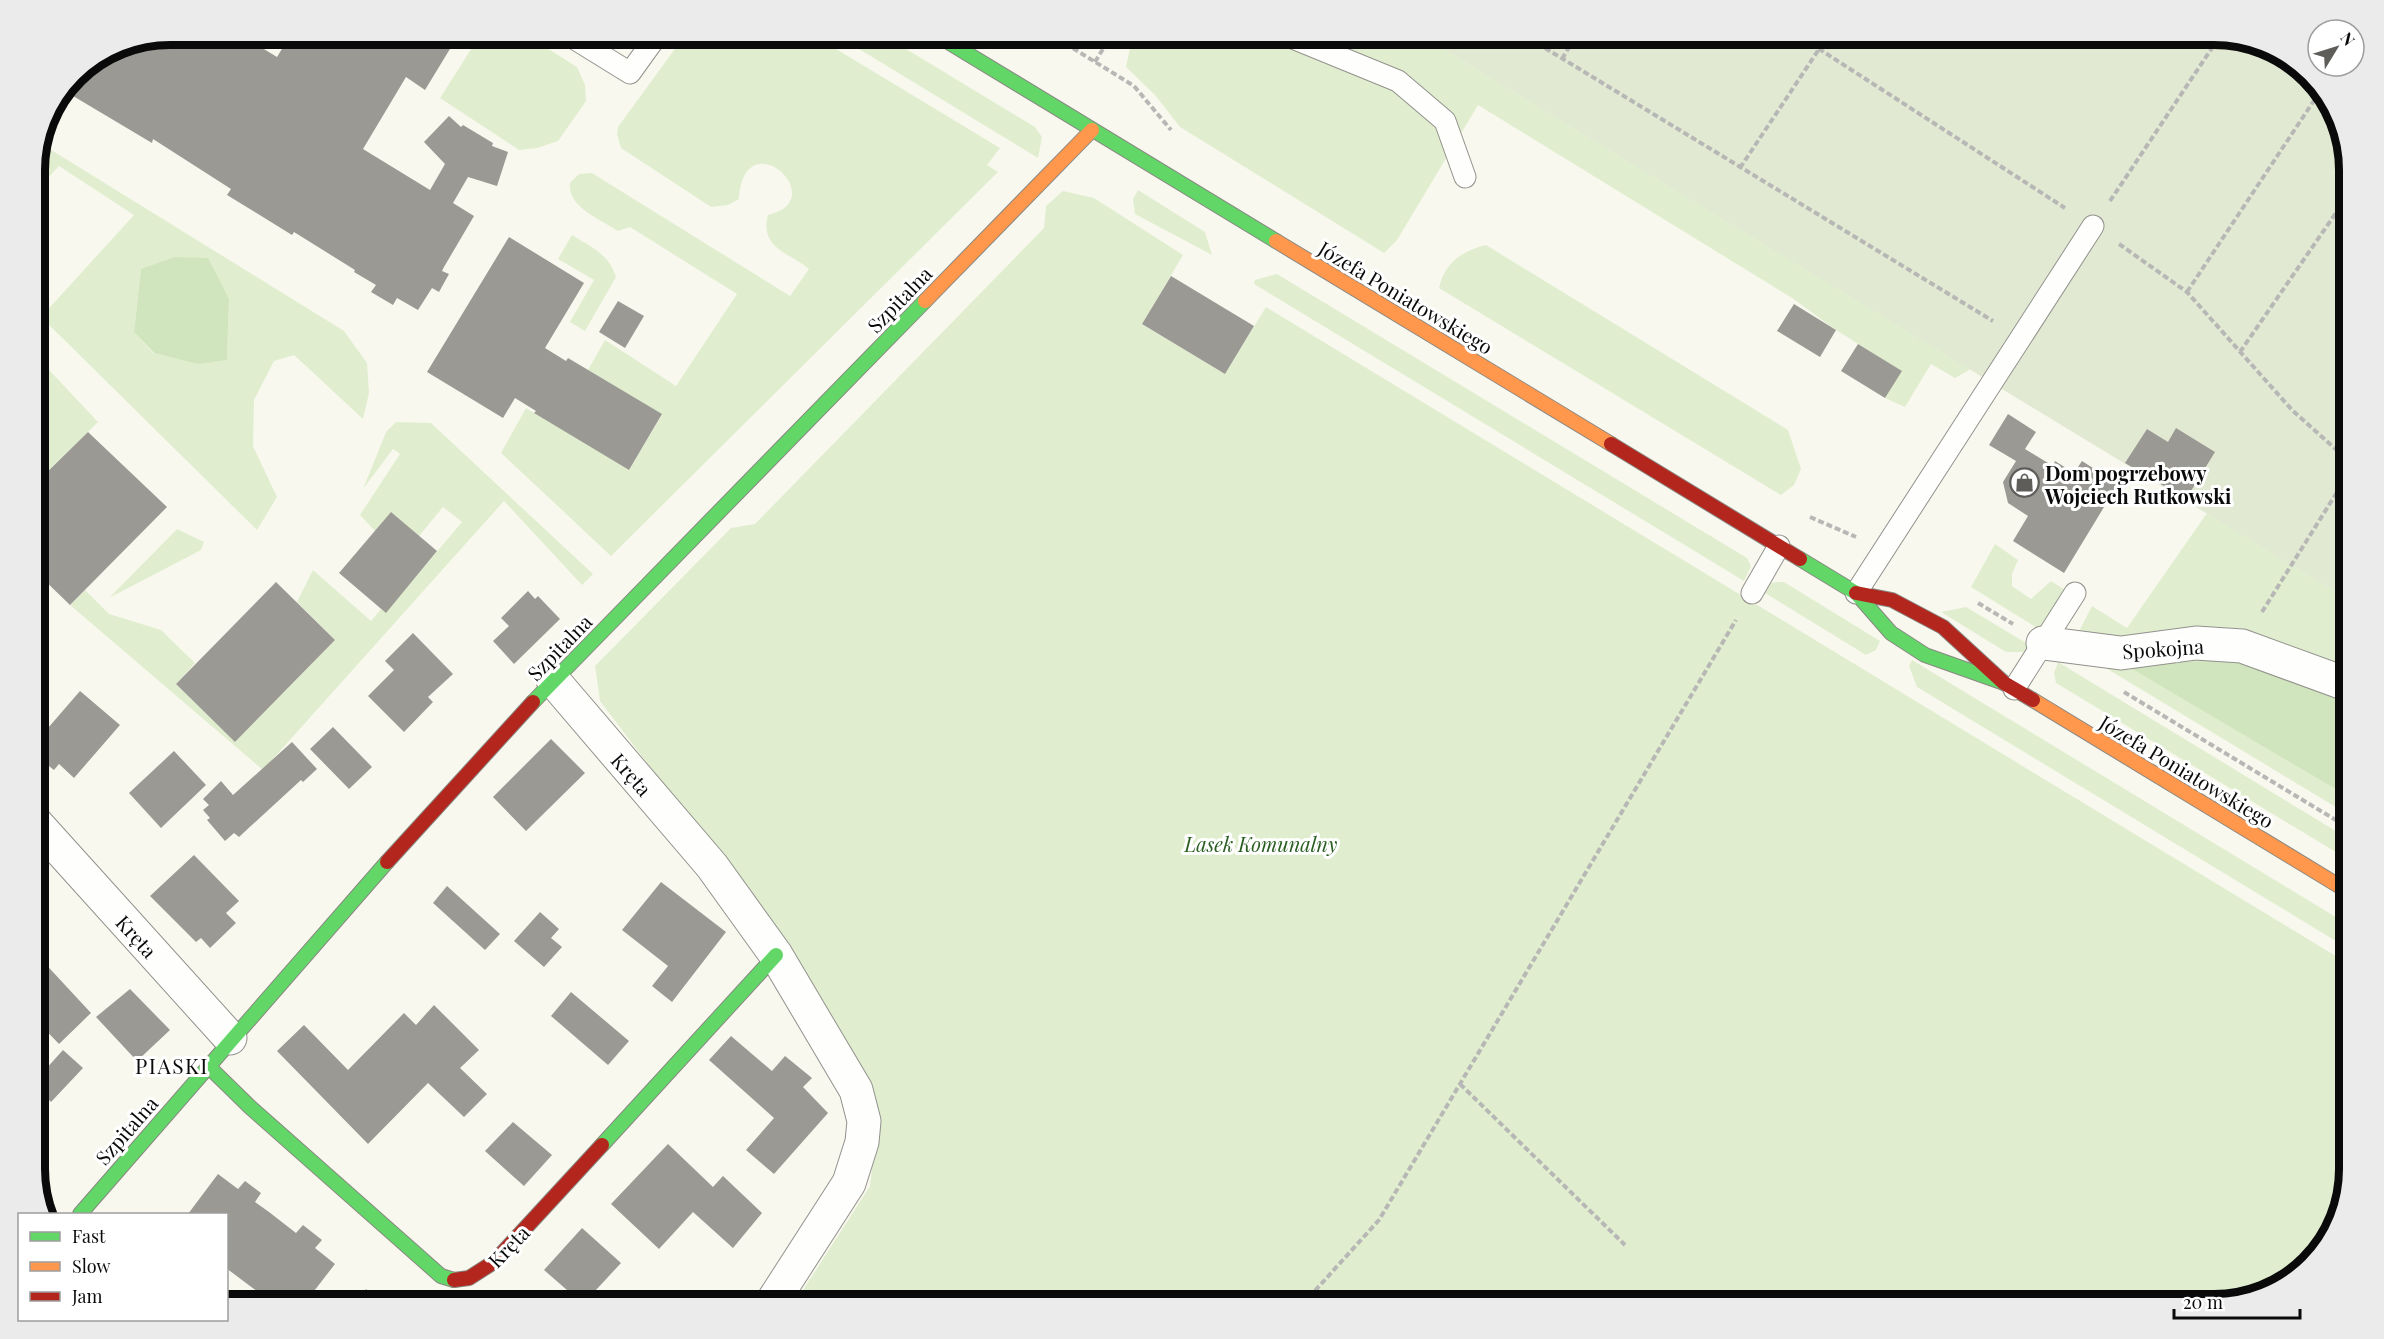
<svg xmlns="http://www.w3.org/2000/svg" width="2384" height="1339" font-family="'Playfair Display',serif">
<rect width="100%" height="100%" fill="#f9f8ee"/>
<path fill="#e0eecf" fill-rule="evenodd" d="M 525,34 L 577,67 L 585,85 L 586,101 L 558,141 L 537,148 L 519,150 L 440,98 L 480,35 Z
M 685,35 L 813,35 L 1000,148 L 987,165 L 998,172 L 611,556 L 501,453 L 526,408 L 629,470 L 662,415 L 588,370 L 605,340 L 676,386 L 737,294 L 630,227 L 618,231 C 600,219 567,207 570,183 L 579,174 L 592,173 L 790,296 L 809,269 C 790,253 759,248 768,215 C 834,200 744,118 739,199 L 728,205 L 711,207 L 621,148 L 617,134 L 618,127 Z
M 836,35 L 883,35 L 1035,127 L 1042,137 L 1038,158 Z
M 1140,35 L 1420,35 L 1971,369 L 1955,378 L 1931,364 L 1905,407 L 1885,398 L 1901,371 L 1836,330 L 1792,298 L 1478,105 L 1397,240 L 1384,253 L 1180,127 L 1155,95 L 1126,67 L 1130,48 Z
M 40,143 L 344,331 L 367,363 L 369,393 L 363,419 L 294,355 L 274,361 L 254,400 L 253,446 L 277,497 L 257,530 L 41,317 L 134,215 L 59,166 L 35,192 L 35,161 ZM 141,269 L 229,299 L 227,360 L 198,363 L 153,353 L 134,332 Z
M 1138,190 L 1205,232 L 1212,255 L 1135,214 L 1133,199 Z
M 1063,191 L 1094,198 L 1183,255 L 1142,324 L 1225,374 L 1266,307 L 2349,964 L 2349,1169 L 2332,1236 L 2282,1286 L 2214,1304 L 794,1304 L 870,1186 L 878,1119 L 777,934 L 600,701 L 595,666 L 731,528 L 755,524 L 1044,228 L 1046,206 Z
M 572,235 C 591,247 609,254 616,277 L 585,331 L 570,322 L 594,280 L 558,259 Z
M 1486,245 L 1788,430 L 1801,469 L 1794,485 L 1781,495 L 1439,288 C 1445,262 1462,251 1486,245 Z
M 1277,274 L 1747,558 L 1751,566 L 1744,581 L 1254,284 L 1255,280 Z
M 35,355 L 98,422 L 35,484 Z
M 396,422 L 431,423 L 593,574 L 582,585 L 504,501 L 263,770 L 70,605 L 85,590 L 109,614 L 161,630 L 195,663 L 176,684 L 235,742 L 335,640 L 297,602 L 313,570 L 371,621 L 381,609 L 386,612 L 462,522 L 443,507 L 419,536 L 375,531 L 360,515 L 400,454 L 393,449 L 363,489 L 386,432 Z
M 2207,513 L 2349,600 L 2349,699 L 2126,664 L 2349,797 L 2349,815 L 2071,647 L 2092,606 L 2127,628 Z
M 177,529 L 204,542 L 201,550 L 109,598 Z
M 1995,544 L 2018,560 L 2012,574 L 2012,586 L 2031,599 L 2051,581 L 2067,591 L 2042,631 L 1971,587 Z
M 1778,582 L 1784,582 L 1880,641 L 1876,650 L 1866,655 L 1765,593 L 1771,583 Z
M 1966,607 L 2028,644 L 2028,648 L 2023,652 L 2006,652 L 1941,612 Z
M 1912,660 L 2349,925 L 2349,949 L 1917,687 L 1909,666 Z
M 2058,662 L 2349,839 L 2349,860 L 2056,683 L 2054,673 Z"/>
<path fill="#d0e5bd" d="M 175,257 L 208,258 L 229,299 L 227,360 L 198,364 L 154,353 L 134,332 L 141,269 Z
M 2236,660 L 2349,699 L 2349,797 L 2124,664 Z"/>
<path fill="#e2e9d3" d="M 2214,34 L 2281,52 L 2327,95 L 2349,161 L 2349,600 L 1420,35 Z"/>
<path fill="#9b9994" d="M 170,34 L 239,34 L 277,57 L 291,34 L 459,34 L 425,90 L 406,77 L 363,149 L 430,190 L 445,164 L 424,142 L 449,116 L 461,127 L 463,125 L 493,143 L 492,146 L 508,152 L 497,186 L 468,177 L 453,203 L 474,216 L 444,267 L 442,271 L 449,274 L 439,292 L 432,288 L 418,310 L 397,298 L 393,305 L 371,292 L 376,285 L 354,272 L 355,270 L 294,232 L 292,235 L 227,195 L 231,189 L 153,139 L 152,143 L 63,90 L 74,74 L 118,45 Z
M 509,237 L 584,283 L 545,348 L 566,361 L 568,358 L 662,414 L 629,470 L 534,413 L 536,411 L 515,398 L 503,418 L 427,372 Z
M 1171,276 L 1254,326 L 1225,374 L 1142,324 Z
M 618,301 L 644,316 L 625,348 L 599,332 Z
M 1794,304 L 1836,330 L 1820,357 L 1777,331 Z
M 1858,344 L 1902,371 L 1885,398 L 1841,371 Z
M 2008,414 L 2036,432 L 2025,449 L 2053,466 L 2055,461 L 2074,473 L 2082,461 L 2118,484 L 2064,573 L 2013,541 L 2028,516 L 2008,503 L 2003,482 L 2016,461 L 1989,445 Z
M 2176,428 L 2215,452 L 2186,499 L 2125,463 L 2147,429 L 2168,442 Z
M 88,432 L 167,507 L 70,605 L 35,571 L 35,484 Z
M 391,512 L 437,551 L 386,613 L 339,573 Z
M 276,582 L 335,640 L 235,742 L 176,684 Z
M 528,591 L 535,599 L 538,596 L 560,619 L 514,664 L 493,641 L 509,626 L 501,618 Z
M 413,633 L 453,674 L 428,697 L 433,702 L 404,732 L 368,696 L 394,670 L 385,661 Z
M 35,661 L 45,672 L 35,682 Z
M 80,691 L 120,725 L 74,778 L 59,764 L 54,770 L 35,755 L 35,743 Z
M 333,727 L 372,767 L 349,789 L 310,749 Z
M 551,739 L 585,773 L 526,831 L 493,797 Z
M 292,742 L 317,769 L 303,782 L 301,780 L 239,837 L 234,833 L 225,841 L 207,820 L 210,818 L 203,810 L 209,805 L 203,799 L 221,781 L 233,795 Z
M 174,751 L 206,785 L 161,828 L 129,793 Z
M 194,855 L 239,901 L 226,913 L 236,923 L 210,948 L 201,938 L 196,942 L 150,896 Z
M 661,882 L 726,932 L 672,1002 L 652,986 L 668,966 L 622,930 Z
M 447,886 L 500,934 L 485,950 L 433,903 Z
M 540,912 L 559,929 L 551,938 L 562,947 L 544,967 L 514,941 Z
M 39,957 L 91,1013 L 59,1044 L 35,1019 L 35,960 Z
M 130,989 L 170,1030 L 137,1061 L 96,1017 Z
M 571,992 L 629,1041 L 608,1065 L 551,1016 Z
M 434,1005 L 479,1050 L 460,1068 L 487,1094 L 464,1117 L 428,1083 L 368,1144 L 277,1051 L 304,1025 L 348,1070 L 404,1013 L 416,1025 Z
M 731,1036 L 772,1071 L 785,1056 L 812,1078 L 803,1087 L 828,1113 L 774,1174 L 746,1150 L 774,1118 L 709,1060 Z
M 63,1050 L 83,1068 L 51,1102 L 35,1086 L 35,1081 Z
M 513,1122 L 552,1155 L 524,1186 L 485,1151 Z
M 668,1144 L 713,1187 L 723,1176 L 762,1213 L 733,1248 L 693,1212 L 659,1249 L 611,1204 Z
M 218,1174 L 238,1189 L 245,1181 L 261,1193 L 255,1202 L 269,1212 L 296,1233 L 303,1225 L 322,1240 L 315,1248 L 335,1264 L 304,1304 L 274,1304 L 226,1268 L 226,1214 L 188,1214 Z
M 582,1228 L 621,1263 L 583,1304 L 544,1270 Z
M 366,1289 L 383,1302 L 391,1292 L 406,1304 L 354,1304 Z"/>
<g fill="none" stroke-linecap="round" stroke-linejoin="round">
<defs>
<path id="lane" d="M 567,34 L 630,73 L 658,34
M 1283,34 L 1398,81 L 1445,121 L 1465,177
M 1752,593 L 1779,546
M 1856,593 L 2093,226
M 2014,689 L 2075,593"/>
<path id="street" d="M 2043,643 L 2121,653 L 2196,643 L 2242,646 L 2349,685
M 553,680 L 712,866 L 776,955 L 856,1090 L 864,1121 L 862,1142 L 849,1183 L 771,1304
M 35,822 L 230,1038"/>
<path id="fast" d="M 935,34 L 1276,241
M 1800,559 L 1856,593 L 1891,633 L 1925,655 L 2004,683
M 533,702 L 925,301
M 208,1066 L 250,1107 L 441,1276 L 454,1280
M 602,1145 L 776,955
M 80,1214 L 387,862"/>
<path id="slow" d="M 1276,241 L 1611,444
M 925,301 L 1092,130
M 2033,700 L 2349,892"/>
<path id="jam" d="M 1611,444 L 1800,559
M 1856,593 L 1892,600 L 1943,627 L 2004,683 L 2033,700
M 387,862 L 533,702
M 454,1280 L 469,1278 L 494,1262 L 602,1145"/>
</defs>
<use href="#lane" stroke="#92918d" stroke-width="23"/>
<use href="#street" stroke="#92918d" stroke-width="35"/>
<use href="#fast" stroke="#888883" stroke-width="16"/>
<use href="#slow" stroke="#888883" stroke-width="16"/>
<use href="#jam" stroke="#888883" stroke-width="16"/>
<path stroke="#b7b7b5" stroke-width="4" stroke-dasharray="6 3" stroke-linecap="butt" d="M 1050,34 L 1134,86 L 1171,130
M 1522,34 L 1993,321
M 1796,34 L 2065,208
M 1562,59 L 1577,34
M 1095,62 L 1112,34
M 1740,168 L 1829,34
M 2110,201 L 2220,36
M 2119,244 L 2187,292 L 2292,410 L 2349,461
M 2187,292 L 2321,90
M 2240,352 L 2349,194
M 1810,517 L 1856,537
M 1978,603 L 2013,624
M 2262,612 L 2349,473
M 2124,692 L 2349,828
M 1460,1084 L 1625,1245
M 1303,1304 L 1379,1220 L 1736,620"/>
<use href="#lane" stroke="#fefefc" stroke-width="21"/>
<use href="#street" stroke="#fefefc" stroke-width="33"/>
<use href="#fast" stroke="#63d668" stroke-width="14"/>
<use href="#slow" stroke="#ff974d" stroke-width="14"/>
<use href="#jam" stroke="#b3261e" stroke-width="14"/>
</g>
<defs>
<symbol id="shop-ring" viewBox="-11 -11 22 22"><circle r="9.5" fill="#fff" stroke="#5e5d5a" stroke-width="1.5"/><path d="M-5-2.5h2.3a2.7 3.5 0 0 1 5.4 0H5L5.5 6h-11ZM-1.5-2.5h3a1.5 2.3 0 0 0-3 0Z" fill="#5e5d5a"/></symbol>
</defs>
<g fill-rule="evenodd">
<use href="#shop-ring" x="2008" y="466" width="33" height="33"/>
</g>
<g text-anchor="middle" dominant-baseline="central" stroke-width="6" stroke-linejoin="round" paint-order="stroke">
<g font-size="20" fill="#0a0a0a" stroke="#fff">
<text transform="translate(1406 297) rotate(31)">Józefa Poniatowskiego</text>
<text transform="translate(899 299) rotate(-46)">Szpitalna</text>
<text transform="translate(559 647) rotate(-46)">Szpitalna</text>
<text transform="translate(2163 648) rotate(-4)">Spokojna</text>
<text transform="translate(2187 771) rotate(31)">Józefa Poniatowskiego</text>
<text transform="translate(632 774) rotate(49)">Kręta</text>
<text transform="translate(137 936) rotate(48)">Kręta</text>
<text transform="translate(126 1130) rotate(-49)">Szpitalna</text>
<text transform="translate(508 1246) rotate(-46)">Kręta</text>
</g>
<g font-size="20" font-weight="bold" fill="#0a0a0a" stroke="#fff" text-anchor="start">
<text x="2045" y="472">Dom pogrzebowy<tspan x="2045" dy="23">Wojciech Rutkowski</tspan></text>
</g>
<g font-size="20" font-style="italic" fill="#285d1f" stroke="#fff">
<text x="1261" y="843">Lasek Komunalny</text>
</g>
<g font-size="21" letter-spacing="1.5" fill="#0a0a0a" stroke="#fff">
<text x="172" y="1065">PIASKI</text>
</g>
</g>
<path d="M0 0H2384V1339H0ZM170 45H2214A125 125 0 0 1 2339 170V1169A125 125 0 0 1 2214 1294H170A125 125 0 0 1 45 1169V170A125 125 0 0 1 170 45Z" fill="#ebebeb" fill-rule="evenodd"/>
<path fill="none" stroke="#0a0a0a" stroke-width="8" d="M170 45H2214A125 125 0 0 1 2339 170V1169A125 125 0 0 1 2214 1294H170A125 125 0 0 1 45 1169V170A125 125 0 0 1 170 45Z"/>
<rect x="18" y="1213" width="210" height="108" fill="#ffffff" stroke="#9d9d9d" stroke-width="1.5"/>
<rect x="30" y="1232" width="30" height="9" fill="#63d668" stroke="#9d9d9d" stroke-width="1.5"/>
<text x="72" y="1243" font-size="18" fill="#0a0a0a">Fast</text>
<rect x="30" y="1262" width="30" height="9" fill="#ff974d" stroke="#9d9d9d" stroke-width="1.5"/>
<text x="72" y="1273" font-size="18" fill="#0a0a0a">Slow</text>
<rect x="30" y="1292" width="30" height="9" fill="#b3261e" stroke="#9d9d9d" stroke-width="1.5"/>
<text x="72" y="1303" font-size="18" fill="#0a0a0a">Jam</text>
<g transform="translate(2336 48) rotate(52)"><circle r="28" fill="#ffffff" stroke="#9d9d9d" stroke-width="1.5"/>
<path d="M0-4.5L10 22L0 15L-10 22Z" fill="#5e5d5a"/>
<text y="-9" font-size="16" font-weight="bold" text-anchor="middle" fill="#0a0a0a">N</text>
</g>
<path d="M2174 1309v9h126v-9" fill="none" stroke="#0a0a0a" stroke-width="3"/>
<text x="2183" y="1309" font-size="18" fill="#0a0a0a" stroke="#ffffff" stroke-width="4.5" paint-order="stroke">20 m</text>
</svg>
